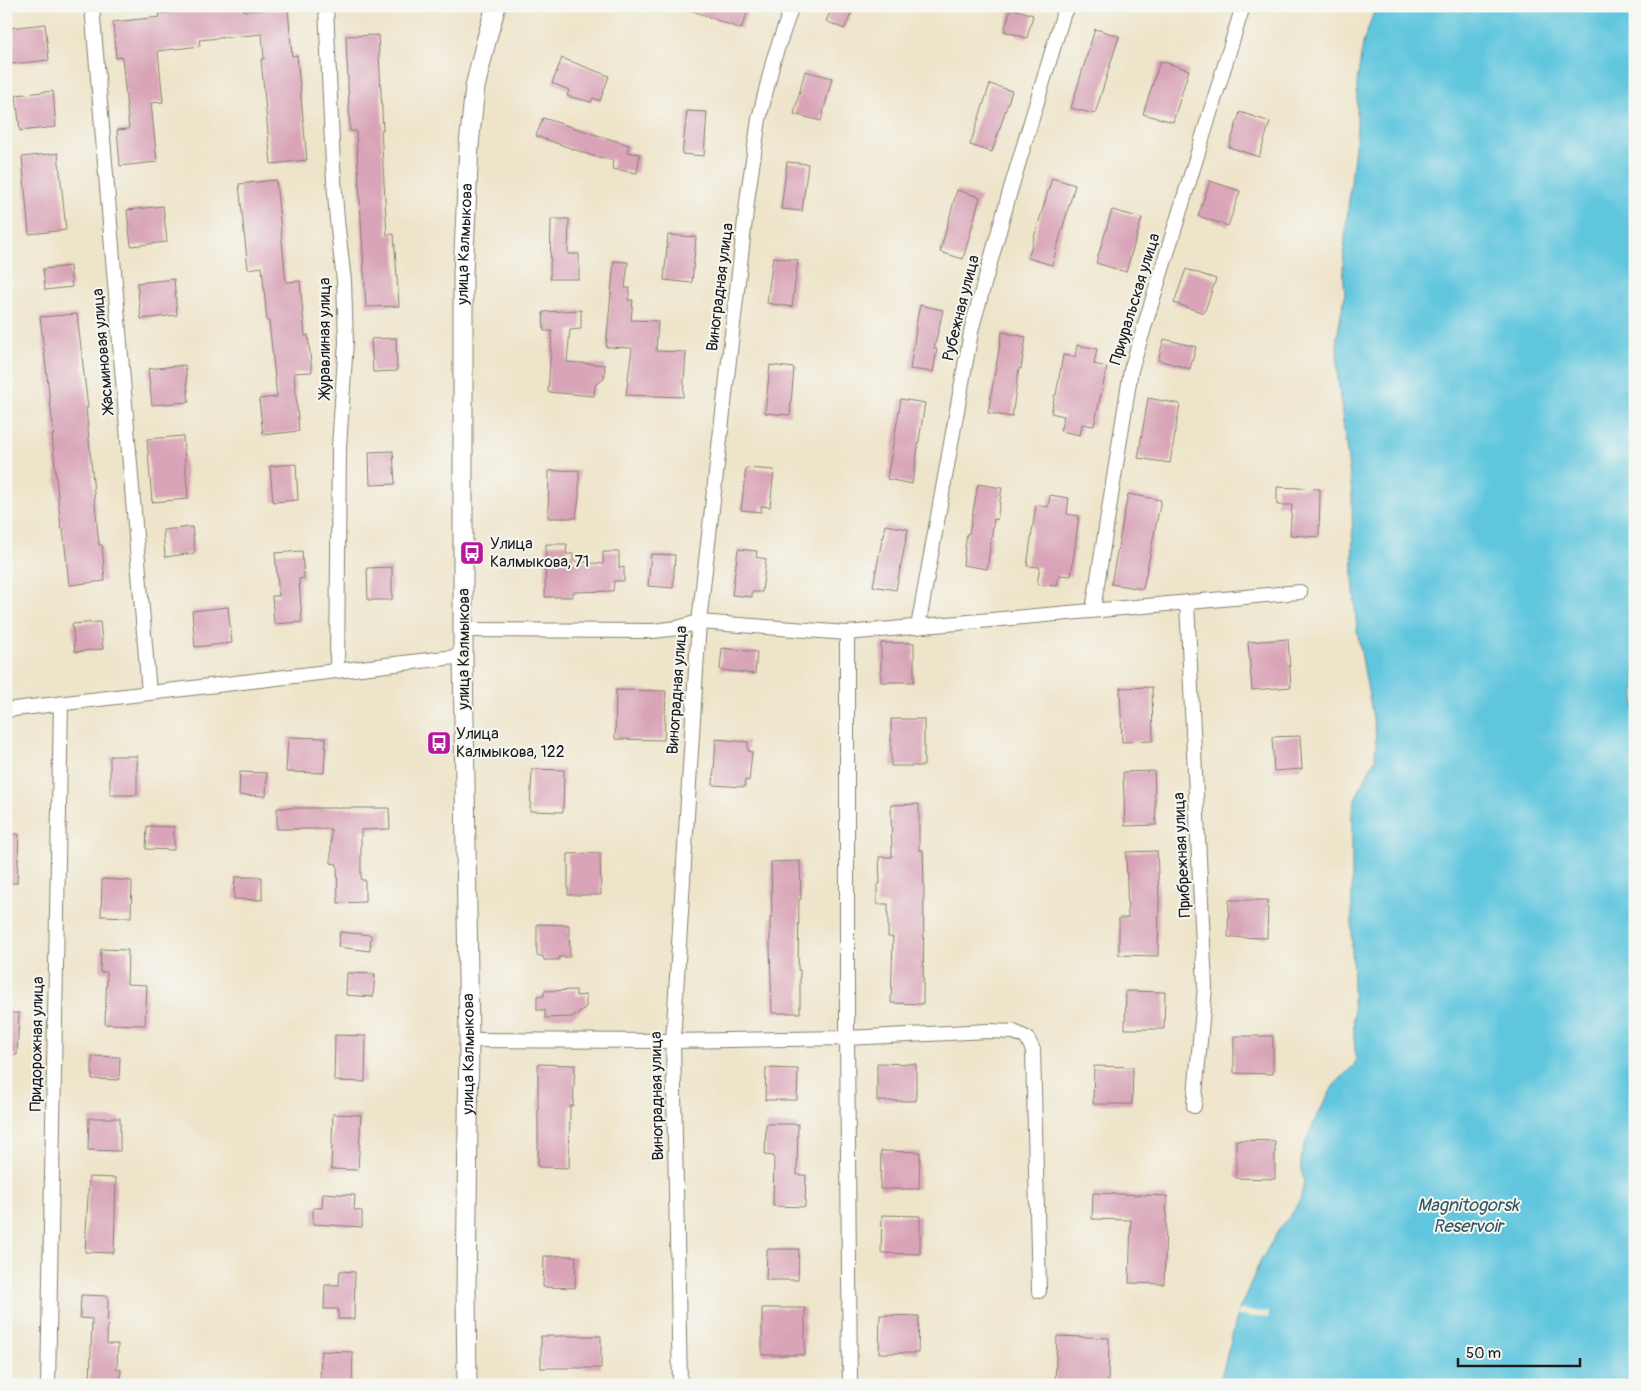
<svg xmlns="http://www.w3.org/2000/svg" width="1641" height="1391" font-family="Pangolin,sans-serif">
<rect width="100%" height="100%" fill="#f6f6f2"/>
<filter id="ink" filterUnits="userSpaceOnUse"><feTurbulence type="fractalNoise" baseFrequency=".02" numOctaves="2"/><feDisplacementMap in="SourceGraphic" scale="10" xChannelSelector="R" yChannelSelector="G"/><feConvolveMatrix kernelMatrix="1 2 1 2 8 2 1 2 1" color-interpolation-filters="sRGB"/></filter>
<filter id="wash" filterUnits="userSpaceOnUse"><feTurbulence type="fractalNoise" baseFrequency=".0096" numOctaves="4" result="noise"/><feDisplacementMap in="SourceGraphic" scale="20" xChannelSelector="R" yChannelSelector="G"/><feGaussianBlur stdDeviation="1.12" result="paint"/><feColorMatrix in="noise" values="0 0 0 0 0 0 0 0 0 0 0 0 0 0 0 0 0 1.4 0 .05"/><feComposite in="paint" operator="in"/></filter>
<g filter="url(#wash)">
<rect width="100%" height="100%" fill="#eee4c9"/>
<path fill="#60c6de" stroke="#3e717d" d="M 1376,6 L 1635,6 L 1635,1385 L 1219,1385 L 1239,1310 L 1261,1260 L 1280,1228 L 1293,1212 L 1301,1198 L 1304,1180 L 1301,1170 L 1301,1160 L 1304,1146 L 1316,1118 L 1334,1085 L 1354,1065 L 1356,1059 L 1354,1038 L 1352,943 L 1352,813 L 1356,797 L 1375,759 L 1376,735 L 1357,630 L 1353,579 L 1352,493 L 1338,381 L 1337,337 L 1345,294 L 1343,269 L 1345,236 L 1357,128 L 1357,83 L 1363,43 Z"/>
<path fill="#eee4c9" d="M 1239,1310 L 1269,1312 L 1268,1318 L 1237,1316 Z"/>
<g id="blocks">
<path fill="#d9a4b7" d="M 206,6 L 243,6 L 244,11 L 288,8 L 292,56 L 297,55 L 307,160 L 271,164 L 261,59 L 264,59 L 262,34 L 199,40 L 200,46 L 158,51 L 163,102 L 151,103 L 157,162 L 120,166 L 117,130 L 129,129 L 122,57 L 116,58 L 113,22 L 160,17 L 159,14 L 207,9 Z
M 685,6 L 750,6 L 741,29 L 685,8 Z
M 833,6 L 855,6 L 844,29 L 826,21 Z
M 1011,8 L 1033,15 L 1027,38 L 1004,31 Z
M 45,24 L 49,60 L 12,64 L 9,28 Z
M 1095,29 L 1119,36 L 1095,114 L 1071,108 Z
M 378,35 L 383,130 L 381,130 L 387,235 L 394,234 L 399,306 L 366,307 L 356,131 L 350,131 L 346,36 Z
M 562,58 L 609,76 L 600,101 L 593,98 L 591,102 L 567,96 L 569,90 L 552,83 Z
M 1160,61 L 1189,70 L 1173,122 L 1143,114 Z
M 805,71 L 832,78 L 821,121 L 794,114 Z
M 990,84 L 1012,91 L 992,152 L 970,145 Z
M 53,91 L 56,127 L 20,131 L 16,95 Z
M 687,111 L 707,112 L 704,156 L 682,154 Z
M 1240,112 L 1270,122 L 1259,157 L 1229,147 Z
M 543,118 L 629,145 L 627,152 L 640,154 L 637,173 L 612,169 L 613,160 L 593,156 L 536,136 Z
M 58,153 L 66,230 L 29,234 L 22,157 Z
M 787,162 L 808,164 L 802,211 L 781,209 Z
M 1052,178 L 1075,185 L 1052,265 L 1028,258 Z
M 276,180 L 286,282 L 300,281 L 305,336 L 308,335 L 312,372 L 294,373 L 299,431 L 263,435 L 259,399 L 277,397 L 269,321 L 267,321 L 262,267 L 248,269 L 239,184 Z
M 1210,181 L 1240,191 L 1228,226 L 1198,216 Z
M 957,190 L 980,197 L 963,259 L 940,252 Z
M 163,206 L 167,242 L 131,246 L 127,210 Z
M 1112,210 L 1142,218 L 1126,272 L 1096,263 Z
M 551,219 L 569,219 L 568,254 L 579,254 L 579,279 L 550,279 Z
M 668,235 L 696,237 L 692,283 L 664,280 Z
M 773,257 L 798,260 L 792,307 L 767,303 Z
M 614,261 L 628,262 L 625,288 L 630,288 L 628,300 L 633,300 L 631,320 L 658,321 L 656,351 L 686,352 L 683,397 L 626,395 L 632,348 L 606,347 Z
M 70,266 L 72,287 L 45,290 L 43,269 Z
M 1186,269 L 1216,279 L 1204,313 L 1174,303 Z
M 174,279 L 177,315 L 141,319 L 137,283 Z
M 920,305 L 943,310 L 934,349 L 937,349 L 933,372 L 910,369 L 916,329 L 915,329 Z
M 581,310 L 581,329 L 570,330 L 567,362 L 605,365 L 604,379 L 595,385 L 594,396 L 548,392 L 552,331 L 544,331 L 543,312 Z
M 77,314 L 88,408 L 86,408 L 99,545 L 102,545 L 105,581 L 69,585 L 63,528 L 61,529 L 52,435 L 54,435 L 40,317 Z
M 1002,332 L 1026,337 L 1021,369 L 1019,368 L 1012,417 L 988,413 Z
M 396,338 L 397,371 L 373,372 L 371,339 Z
M 1164,339 L 1196,347 L 1190,369 L 1158,360 Z
M 1077,345 L 1097,349 L 1094,364 L 1107,367 L 1094,426 L 1082,424 L 1080,435 L 1060,431 L 1064,416 L 1051,413 L 1055,394 L 1056,395 L 1063,355 L 1075,357 Z
M 185,365 L 189,402 L 152,405 L 148,369 Z
M 770,365 L 794,368 L 790,415 L 765,413 Z
M 1148,398 L 1180,404 L 1170,463 L 1138,458 Z
M 901,399 L 925,403 L 912,484 L 887,479 Z
M 183,436 L 188,499 L 152,502 L 147,439 Z
M 393,451 L 395,484 L 370,485 L 369,452 Z
M 296,464 L 298,500 L 273,502 L 270,466 Z
M 746,468 L 774,470 L 770,507 L 761,506 L 761,512 L 741,510 Z
M 579,470 L 579,497 L 576,518 L 548,518 L 549,471 Z
M 978,484 L 1002,488 L 997,520 L 994,519 L 987,569 L 963,565 L 967,533 L 969,534 Z
M 1277,487 L 1320,489 L 1319,537 L 1290,535 L 1292,505 L 1277,505 Z
M 1128,494 L 1161,500 L 1143,589 L 1111,584 Z
M 1050,495 L 1069,498 L 1067,514 L 1079,516 L 1071,576 L 1059,575 L 1057,586 L 1037,584 L 1040,567 L 1027,566 L 1036,505 L 1048,507 Z
M 885,525 L 908,529 L 896,590 L 873,586 Z
M 192,527 L 195,553 L 165,557 L 163,530 Z
M 546,544 L 567,544 L 566,554 L 573,554 L 573,561 L 603,564 L 603,552 L 619,552 L 619,568 L 624,567 L 624,581 L 614,581 L 613,591 L 573,592 L 573,597 L 545,597 Z
M 738,549 L 757,551 L 756,557 L 766,559 L 762,592 L 752,592 L 752,597 L 732,595 Z
M 302,551 L 304,578 L 299,579 L 302,622 L 274,624 L 272,596 L 279,596 L 275,553 Z
M 651,554 L 675,555 L 673,588 L 648,586 Z
M 392,567 L 392,600 L 368,600 L 367,568 Z
M 228,607 L 232,643 L 195,647 L 192,611 Z
M 100,622 L 103,649 L 75,652 L 72,624 Z
M 1288,639 L 1291,687 L 1252,690 L 1248,642 Z
M 881,643 L 914,643 L 914,682 L 881,682 Z
M 722,648 L 757,652 L 755,674 L 720,670 Z
M 1152,687 L 1153,741 L 1122,742 L 1120,688 Z
M 616,690 L 666,691 L 664,740 L 615,739 Z
M 891,719 L 924,719 L 924,766 L 891,766 Z
M 1300,736 L 1302,769 L 1274,771 L 1272,737 Z
M 288,737 L 326,738 L 324,773 L 286,772 Z
M 716,739 L 748,742 L 748,751 L 752,752 L 749,781 L 745,780 L 745,787 L 713,785 Z
M 110,756 L 137,756 L 137,795 L 110,795 Z
M 532,769 L 564,770 L 563,812 L 530,811 Z
M 1154,771 L 1156,825 L 1125,826 L 1123,772 Z
M 240,772 L 267,773 L 266,796 L 239,795 Z
M 919,804 L 919,850 L 923,850 L 924,884 L 923,1004 L 891,1003 L 893,937 L 888,937 L 888,904 L 877,904 L 877,884 L 880,884 L 879,857 L 892,857 L 891,805 Z
M 277,808 L 389,808 L 390,829 L 361,830 L 361,880 L 365,880 L 365,902 L 338,903 L 337,864 L 331,863 L 331,829 L 277,829 Z
M 147,826 L 174,827 L 174,850 L 146,849 Z
M 6,834 L 19,834 L 17,883 L 6,883 Z
M 1157,851 L 1159,898 L 1158,956 L 1119,955 L 1119,918 L 1128,918 L 1126,852 Z
M 600,853 L 601,895 L 568,895 L 568,854 Z
M 800,861 L 801,899 L 799,899 L 798,970 L 800,970 L 800,1013 L 772,1013 L 770,948 L 770,917 L 772,917 L 771,862 Z
M 235,877 L 262,877 L 262,900 L 234,899 Z
M 102,879 L 132,881 L 131,917 L 101,916 Z
M 1229,900 L 1268,900 L 1267,938 L 1228,937 Z
M 537,924 L 569,925 L 570,957 L 559,957 L 559,960 L 544,960 L 543,956 L 537,956 Z
M 340,932 L 371,935 L 370,951 L 338,947 Z
M 101,949 L 128,950 L 127,984 L 147,985 L 145,1025 L 105,1024 L 107,972 L 100,972 Z
M 347,973 L 375,974 L 373,997 L 346,995 Z
M 576,990 L 576,996 L 586,995 L 586,1007 L 572,1017 L 545,1018 L 545,1010 L 537,1010 L 537,996 L 544,996 L 544,991 Z
M 1126,991 L 1165,992 L 1164,1029 L 1125,1029 Z
M 6,1013 L 19,1013 L 17,1055 L 6,1055 Z
M 335,1035 L 366,1036 L 365,1082 L 334,1081 Z
M 1234,1036 L 1273,1036 L 1273,1074 L 1234,1073 Z
M 92,1056 L 120,1057 L 119,1080 L 92,1079 Z
M 877,1063 L 916,1064 L 916,1101 L 877,1101 Z
M 538,1064 L 575,1065 L 573,1106 L 570,1106 L 569,1168 L 538,1167 Z
M 1094,1066 L 1133,1067 L 1132,1104 L 1093,1104 Z
M 766,1068 L 798,1069 L 797,1100 L 765,1100 Z
M 333,1114 L 361,1115 L 358,1170 L 331,1169 Z
M 89,1118 L 120,1118 L 120,1151 L 88,1150 Z
M 766,1124 L 798,1124 L 797,1175 L 806,1175 L 805,1207 L 773,1206 L 774,1156 L 765,1155 Z
M 1236,1140 L 1275,1141 L 1275,1179 L 1236,1178 Z
M 881,1151 L 920,1152 L 919,1189 L 880,1189 Z
M 89,1177 L 116,1178 L 114,1253 L 85,1252 Z
M 323,1193 L 355,1195 L 354,1210 L 362,1211 L 362,1227 L 313,1224 L 313,1208 L 322,1208 Z
M 1093,1193 L 1167,1196 L 1164,1284 L 1129,1283 L 1131,1220 L 1092,1219 Z
M 882,1215 L 920,1216 L 920,1254 L 881,1253 Z
M 767,1249 L 799,1249 L 798,1280 L 766,1280 Z
M 544,1256 L 576,1256 L 575,1288 L 543,1287 Z
M 340,1271 L 355,1272 L 354,1319 L 338,1319 L 338,1309 L 324,1309 L 325,1285 L 339,1285 Z
M 81,1295 L 108,1296 L 107,1344 L 118,1344 L 117,1369 L 121,1369 L 120,1385 L 90,1385 L 92,1319 L 80,1318 Z
M 762,1308 L 805,1308 L 805,1355 L 762,1355 Z
M 880,1315 L 919,1316 L 918,1353 L 879,1353 Z
M 541,1336 L 601,1336 L 601,1368 L 541,1368 Z
M 1057,1336 L 1109,1338 L 1108,1385 L 1055,1384 Z
M 321,1351 L 353,1352 L 352,1385 L 320,1384 Z"/>
</g>
</g>
<g filter="url(#ink)">
<use href="#blocks" fill-opacity="0" stroke="#858072" stroke-width="1"/>
<g fill="none" stroke-linecap="round" stroke-linejoin="round">
<defs>
<path id="street" d="M 92,6 L 149,693
M 326,6 L 333,166 L 337,220 L 344,281 L 346,342 L 339,447 L 337,671
M 1187,602 L 1205,987 L 1194,1106
M 1093,610 L 1131,370 L 1243,6
M 918,627 L 972,327 L 1011,188 L 1064,12 L 1070,6
M 463,630 L 654,631 L 677,628 L 699,622 L 847,633 L 1300,592
M 847,633 L 847,1038 L 850,1385
M 6,710 L 463,656
M 469,1040 L 673,1041 L 847,1038 L 989,1031 L 1014,1032 L 1027,1038 L 1033,1050 L 1039,1291
M 48,1385 L 61,704
M 680,1385 L 673,1041 L 699,622 L 748,194 L 759,119 L 774,58 L 792,6"/>
<g id="secondary">
<path id="s1" d="M 467,1385 L 466,1291 L 469,1040 L 463,656 L 463,274 L 469,145 L 475,87 L 486,41 L 496,6"/>
</g>
</defs>
<use href="#street" stroke="#858072" stroke-width="16"/>
<use href="#secondary" stroke="#858072" stroke-width="21"/>
<use href="#street" stroke="#fff" stroke-width="14"/>
<use href="#secondary" stroke="#fff" stroke-width="19"/>
</g>
</g>
<defs>
<symbol id="bus-square" viewBox="-11 -11 22 22"><rect x="-9" y="-9" width="18" height="18" rx="4" fill="#b5179e" stroke="#f6f6f2"/><path d="M-5-6H5V4H4V6H2V4H-2V6H-4V4H-5ZM-3.5-4V0h7V-4ZM-3.5 1.2v1.5H-2V1.2ZM2 1.2v1.5H3.5V1.2Z" fill="#fff"/></symbol>
</defs>
<g fill-rule="evenodd">
<use href="#bus-square" x="458" y="539" width="28" height="28"/>
<use href="#bus-square" x="425" y="729" width="28" height="28"/>
</g>
<g text-anchor="middle" dominant-baseline="central" stroke-width="4" stroke-linejoin="round" paint-order="stroke">
<g font-size="16" fill="#1c1c1c" stroke="#f6f6f2">
<text stroke="none"><textPath href="#s1" startOffset="1141">улица Калмыкова</textPath></text>
<text transform="translate(720 287) rotate(-83)">Виноградная улица</text>
<text transform="translate(1135 299) rotate(-73)">Приуральская улица</text>
<text transform="translate(961 308) rotate(-76)">Рубежная улица</text>
<text transform="translate(325 338) rotate(-90)">Журавлиная улица</text>
<text transform="translate(103 351) rotate(-95)">Жасминовая улица</text>
<text transform="translate(464 649) rotate(-90)">улица Калмыкова</text>
<text transform="translate(677 690) rotate(-86)">Виноградная улица</text>
<text transform="translate(1182 855) rotate(-93)">Прибрежная улица</text>
<text transform="translate(37 1044) rotate(-89)">Придорожная улица</text>
<text stroke="none"><textPath href="#s1" startOffset="331">улица Калмыкова</textPath></text>
<text transform="translate(657 1096) rotate(-91)">Виноградная улица</text>
</g>
<g font-size="16" fill="#1c1c1c" stroke="#f6f6f2" text-anchor="start">
<text x="490" y="544">Улица<tspan x="490" dy="18">Калмыкова, 71</tspan></text>
<text x="456" y="734">Улица<tspan x="456" dy="18">Калмыкова, 122</tspan></text>
</g>
<g font-size="18" font-style="italic" fill="#345860" stroke="#f6f6f2">
<text x="1468" y="1205">Magnitogorsk<tspan x="1468" dy="21">Reservoir</tspan></text>
</g>
</g>
<rect width="1641" height="1391" fill="none" stroke="#f6f6f2" stroke-width="25"/>
<path d="M1458 1358v8h122v-8" fill="none" stroke="#1c1c1c" stroke-width="2.5"/>
<text x="1466" y="1358" font-size="15" fill="#1c1c1c" stroke="#f6f6f2" stroke-width="4" paint-order="stroke">50 m</text>
</svg>
